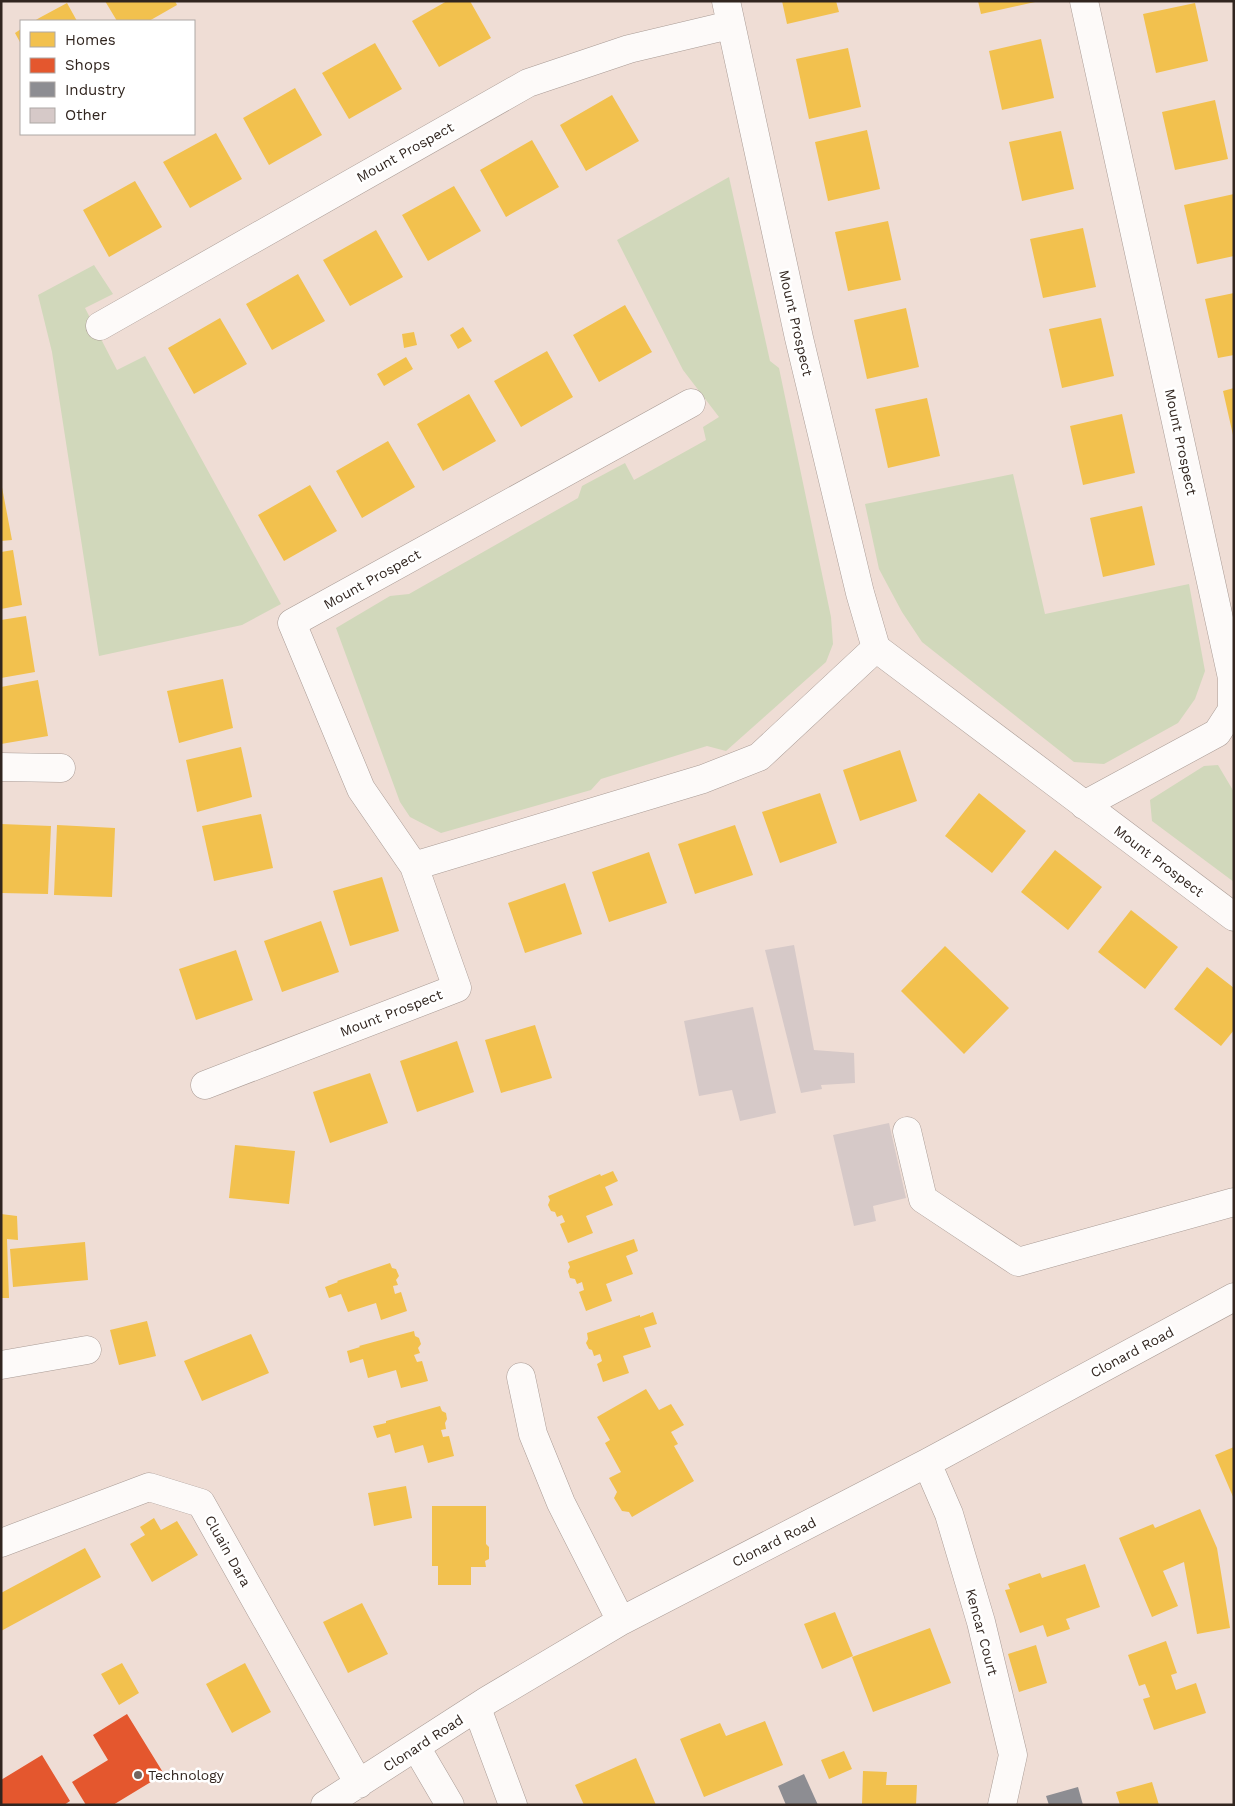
<svg xmlns="http://www.w3.org/2000/svg" width="1235" height="1806" font-family="'Work Sans',sans-serif">
<rect width="100%" height="100%" fill="#efddd5"/>
<path fill="#d1d8bb" d="M 729,177 L 770,361 L 779,368 L 831,617 L 833,644 L 826,662 L 726,751 L 707,746 L 601,779 L 591,790 L 441,833 L 410,817 L 400,802 L 336,628 L 390,596 L 409,594 L 578,498 L 582,486 L 625,463 L 634,480 L 706,440 L 703,427 L 719,417 L 683,370 L 617,240 Z
M 94,265 L 113,294 L 85,308 L 117,370 L 145,356 L 281,604 L 242,625 L 99,656 L 52,352 L 38,295 Z
M 1013,474 L 1045,614 L 1189,584 L 1205,671 L 1195,699 L 1178,723 L 1104,764 L 1074,762 L 922,642 L 902,612 L 879,569 L 865,504 Z
M 1218,765 L 1234,792 L 1234,882 L 1152,821 L 1150,800 L 1204,766 Z"/>
<path fill="#f2c14e" d="M 105,1 L 175,1 L 177,5 L 149,21 L 117,21 Z
M 447,1 L 470,1 L 491,38 L 439,67 L 412,21 Z
M 782,1 L 836,1 L 839,12 L 787,24 Z
M 978,1 L 1035,1 L 1035,2 L 981,14 Z
M 67,3 L 77,21 L 34,21 L 41,17 Z
M 1195,3 L 1208,61 L 1156,73 L 1143,14 Z
M 21,29 L 21,44 L 15,33 Z
M 1041,39 L 1054,98 L 1002,110 L 989,51 Z
M 375,43 L 402,89 L 349,119 L 322,73 Z
M 848,48 L 861,107 L 809,119 L 796,59 Z
M 295,88 L 322,135 L 269,165 L 243,118 Z
M 612,95 L 639,141 L 586,171 L 560,125 Z
M 1215,100 L 1228,159 L 1175,170 L 1162,112 Z
M 867,130 L 880,189 L 828,201 L 815,142 Z
M 1061,131 L 1074,189 L 1022,201 L 1009,142 Z
M 216,133 L 242,179 L 190,208 L 163,162 Z
M 532,140 L 559,187 L 506,217 L 480,170 Z
M 135,181 L 162,227 L 109,257 L 83,210 Z
M 454,186 L 481,231 L 428,261 L 402,215 Z
M 1234,194 L 1234,256 L 1197,264 L 1184,205 Z
M 888,221 L 901,280 L 848,291 L 835,232 Z
M 1083,228 L 1096,287 L 1043,298 L 1030,239 Z
M 376,230 L 403,277 L 350,306 L 323,260 Z
M 298,274 L 325,321 L 272,350 L 246,304 Z
M 1234,293 L 1234,355 L 1218,358 L 1205,299 Z
M 625,305 L 652,352 L 599,382 L 573,335 Z
M 906,308 L 919,367 L 867,379 L 854,320 Z
M 220,318 L 247,364 L 194,394 L 168,348 Z
M 1101,318 L 1114,376 L 1062,388 L 1049,329 Z
M 463,327 L 472,341 L 458,349 L 450,335 Z
M 414,332 L 417,345 L 404,348 L 402,334 Z
M 547,351 L 573,397 L 521,427 L 494,381 Z
M 406,357 L 413,369 L 384,386 L 377,374 Z
M 1234,388 L 1234,435 L 1233,435 L 1223,391 Z
M 469,394 L 496,441 L 443,471 L 417,424 Z
M 927,398 L 940,456 L 888,468 L 875,409 Z
M 1122,414 L 1135,473 L 1083,485 L 1070,426 Z
M 388,441 L 415,487 L 362,518 L 336,471 Z
M 1,482 L 12,540 L 1,541 Z
M 310,485 L 337,531 L 284,561 L 258,515 Z
M 1142,506 L 1155,565 L 1103,577 L 1090,518 Z
M 13,550 L 22,605 L 1,609 L 1,552 Z
M 26,616 L 35,672 L 1,678 L 1,620 Z
M 223,679 L 233,728 L 179,743 L 167,691 Z
M 38,680 L 48,736 L 1,744 L 1,687 Z
M 241,747 L 252,797 L 197,812 L 186,760 Z
M 900,750 L 917,801 L 860,821 L 843,770 Z
M 820,793 L 837,843 L 780,863 L 762,812 Z
M 979,793 L 1026,831 L 992,873 L 945,836 Z
M 261,814 L 273,868 L 214,881 L 202,826 Z
M 1,824 L 51,826 L 48,894 L 1,893 Z
M 57,825 L 115,828 L 112,897 L 54,895 Z
M 735,825 L 753,875 L 695,894 L 678,844 Z
M 1055,850 L 1102,887 L 1068,930 L 1021,892 Z
M 649,852 L 667,903 L 609,922 L 592,872 Z
M 382,877 L 399,931 L 350,946 L 333,891 Z
M 565,883 L 582,934 L 525,953 L 508,903 Z
M 1131,910 L 1178,947 L 1145,989 L 1098,952 Z
M 321,921 L 339,972 L 282,992 L 264,941 Z
M 945,946 L 1009,1008 L 964,1054 L 901,991 Z
M 236,950 L 253,1000 L 196,1020 L 179,969 Z
M 1207,967 L 1234,988 L 1234,1030 L 1221,1046 L 1174,1009 Z
M 535,1025 L 552,1078 L 501,1093 L 485,1040 Z
M 457,1041 L 474,1092 L 417,1112 L 400,1061 Z
M 370,1073 L 388,1123 L 330,1143 L 313,1092 Z
M 235,1145 L 295,1151 L 289,1204 L 229,1198 Z
M 613,1171 L 618,1181 L 605,1187 L 613,1205 L 586,1216 L 593,1233 L 568,1243 L 560,1224 L 565,1222 L 562,1215 L 557,1217 L 555,1212 L 551,1211 L 548,1205 L 550,1200 L 548,1196 L 600,1174 L 601,1176 Z
M 1,1214 L 17,1216 L 18,1240 L 7,1239 L 9,1298 L 1,1298 Z
M 634,1239 L 638,1251 L 626,1256 L 633,1274 L 606,1284 L 612,1301 L 586,1311 L 579,1292 L 584,1290 L 582,1282 L 577,1284 L 575,1279 L 570,1278 L 568,1271 L 570,1267 L 568,1262 Z
M 85,1242 L 88,1280 L 13,1287 L 10,1249 Z
M 390,1263 L 392,1268 L 396,1269 L 399,1276 L 396,1280 L 398,1285 L 393,1286 L 395,1294 L 401,1292 L 407,1311 L 381,1320 L 376,1303 L 348,1312 L 341,1294 L 329,1298 L 325,1287 L 338,1282 L 337,1281 Z
M 653,1312 L 657,1324 L 644,1328 L 651,1347 L 623,1356 L 629,1373 L 603,1382 L 597,1364 L 602,1361 L 600,1354 L 594,1356 L 592,1350 L 589,1349 L 586,1343 L 588,1339 L 587,1333 L 640,1315 L 640,1317 Z
M 147,1321 L 156,1356 L 119,1365 L 110,1330 Z
M 414,1331 L 415,1336 L 419,1338 L 421,1344 L 418,1348 L 420,1353 L 414,1355 L 417,1362 L 422,1361 L 428,1381 L 401,1388 L 396,1370 L 368,1378 L 363,1359 L 350,1363 L 347,1351 L 360,1347 L 359,1346 Z
M 251,1334 L 269,1373 L 202,1401 L 184,1361 Z
M 646,1389 L 659,1410 L 671,1404 L 684,1425 L 671,1432 L 678,1444 L 674,1446 L 694,1481 L 632,1517 L 629,1512 L 622,1511 L 614,1498 L 617,1492 L 609,1478 L 621,1472 L 605,1443 L 610,1440 L 597,1417 Z
M 440,1406 L 442,1411 L 446,1413 L 447,1419 L 445,1423 L 446,1429 L 441,1430 L 443,1437 L 449,1436 L 454,1456 L 428,1463 L 423,1445 L 395,1453 L 390,1434 L 377,1438 L 373,1426 L 386,1423 L 386,1421 Z
M 1234,1447 L 1234,1499 L 1215,1455 Z
M 406,1486 L 412,1518 L 374,1526 L 368,1493 Z
M 432,1506 L 486,1506 L 486,1544 L 489,1547 L 489,1559 L 485,1561 L 486,1567 L 471,1567 L 471,1585 L 438,1585 L 438,1566 L 432,1566 Z
M 1200,1509 L 1217,1548 L 1230,1628 L 1197,1634 L 1184,1562 L 1163,1571 L 1178,1606 L 1152,1617 L 1119,1538 L 1153,1524 L 1155,1528 Z
M 154,1518 L 161,1530 L 177,1521 L 198,1555 L 152,1582 L 130,1544 L 145,1535 L 140,1527 Z
M 85,1548 L 101,1577 L 1,1631 L 1,1593 Z
M 1085,1564 L 1100,1607 L 1066,1619 L 1070,1629 L 1047,1637 L 1043,1625 L 1020,1633 L 1005,1590 L 1010,1589 L 1008,1584 L 1040,1573 L 1042,1578 Z
M 362,1603 L 388,1654 L 348,1673 L 323,1622 Z
M 835,1612 L 853,1656 L 822,1669 L 804,1624 Z
M 930,1628 L 951,1683 L 873,1712 L 852,1657 Z
M 1166,1641 L 1177,1673 L 1171,1675 L 1176,1690 L 1196,1683 L 1206,1713 L 1154,1730 L 1143,1699 L 1150,1697 L 1145,1684 L 1139,1686 L 1128,1655 Z
M 1036,1645 L 1047,1683 L 1019,1692 L 1008,1654 Z
M 122,1663 L 139,1693 L 119,1705 L 101,1674 Z
M 245,1663 L 271,1712 L 232,1733 L 206,1684 Z
M 765,1721 L 783,1765 L 704,1797 L 680,1739 L 720,1723 L 726,1736 Z
M 844,1751 L 852,1769 L 829,1779 L 821,1760 Z
M 636,1758 L 656,1805 L 584,1805 L 575,1785 Z
M 863,1771 L 887,1772 L 886,1785 L 917,1785 L 916,1805 L 862,1805 Z
M 1152,1782 L 1159,1805 L 1120,1805 L 1116,1792 Z"/>
<path fill="#e4572e" d="M 127,1714 L 164,1774 L 113,1805 L 86,1805 L 72,1782 L 108,1760 L 93,1735 Z
M 42,1755 L 70,1801 L 64,1805 L 1,1805 L 1,1780 Z"/>
<path fill="#8d8d92" d="M 804,1774 L 818,1805 L 786,1805 L 778,1786 Z
M 1078,1787 L 1083,1805 L 1049,1805 L 1046,1796 Z"/>
<path fill="#d6c9c8" d="M 794,945 L 814,1050 L 854,1053 L 855,1083 L 821,1085 L 822,1089 L 801,1093 L 765,950 Z
M 753,1007 L 776,1113 L 740,1121 L 732,1090 L 699,1096 L 684,1021 Z
M 889,1123 L 906,1198 L 873,1206 L 876,1221 L 854,1226 L 833,1135 Z"/>
<g fill="none" stroke-linecap="round" stroke-linejoin="round">
<defs>
<path id="minor" d="M 726,1 L 799,338 L 860,593 L 876,648 L 1234,917
M 100,326 L 528,83 L 629,49 L 730,25
M 691,403 L 292,623 L 361,789 L 414,866 L 703,779 L 759,757 L 876,648
M 1,767 L 61,768
M 1084,805 L 1217,733 L 1232,710 L 1232,678 L 1084,1
M 205,1085 L 457,988 L 414,866
M 907,1131 L 923,1199 L 1018,1262 L 1234,1202
M 1,1365 L 87,1350
M 521,1377 L 533,1434 L 561,1503 L 621,1621
M 927,1463 L 949,1514 L 981,1622 L 1013,1755 L 1002,1805
M 1,1543 L 149,1487 L 201,1503 L 359,1784
M 477,1708 L 513,1805
M 416,1747 L 450,1805
M 325,1805 L 488,1700 L 621,1621 L 927,1463 L 1234,1297"/>
</defs>
<use href="#minor" stroke="#a99b95" stroke-width="29"/>
<use href="#minor" stroke="#fdfaf9" stroke-width="28"/>
</g>
<circle fill="#74655f" stroke="#fff" stroke-width="2" cx="138" cy="1775" r="5"/>
<g text-anchor="middle" dominant-baseline="central" stroke-width="5" stroke-linejoin="round" paint-order="stroke">
<g font-size="14" fill="#31251f" stroke="#fff">
<text transform="translate(405 152) rotate(-29)">Mount Prospect</text>
<text transform="translate(796 323) rotate(77)">Mount Prospect</text>
<text transform="translate(1181 442) rotate(78)">Mount Prospect</text>
<text transform="translate(372 579) rotate(-29)">Mount Prospect</text>
<text transform="translate(1159 861) rotate(37)">Mount Prospect</text>
<text transform="translate(391 1013) rotate(-21)">Mount Prospect</text>
<text transform="translate(1132 1352) rotate(-28)">Clonard Road</text>
<text transform="translate(774 1542) rotate(-27)">Clonard Road</text>
<text transform="translate(228 1551) rotate(61)">Cluain Dara</text>
<text transform="translate(982 1632) rotate(75)">Kencar Court</text>
<text transform="translate(423 1743) rotate(-33)">Clonard Road</text>
</g>
<g font-size="14" fill="#31251f" stroke="#fff" text-anchor="start">
<text x="148" y="1775">Technology</text>
</g>
</g>
<rect width="1235" height="1806" fill="none" stroke="#31251f" stroke-width="5"/>
<rect x="20" y="20" width="175" height="115" fill="#ffffff" stroke="#ada8a5"/>
<rect x="30" y="32" width="25" height="15" fill="#f2c14e" stroke="#ada8a5"/>
<text x="65" y="45" font-size="15" fill="#31251f">Homes</text>
<rect x="30" y="58" width="25" height="15" fill="#e4572e" stroke="#ada8a5"/>
<text x="65" y="70" font-size="15" fill="#31251f">Shops</text>
<rect x="30" y="82" width="25" height="15" fill="#8d8d92" stroke="#ada8a5"/>
<text x="65" y="95" font-size="15" fill="#31251f">Industry</text>
<rect x="30" y="108" width="25" height="15" fill="#d6c9c8" stroke="#ada8a5"/>
<text x="65" y="120" font-size="15" fill="#31251f">Other</text>
</svg>
